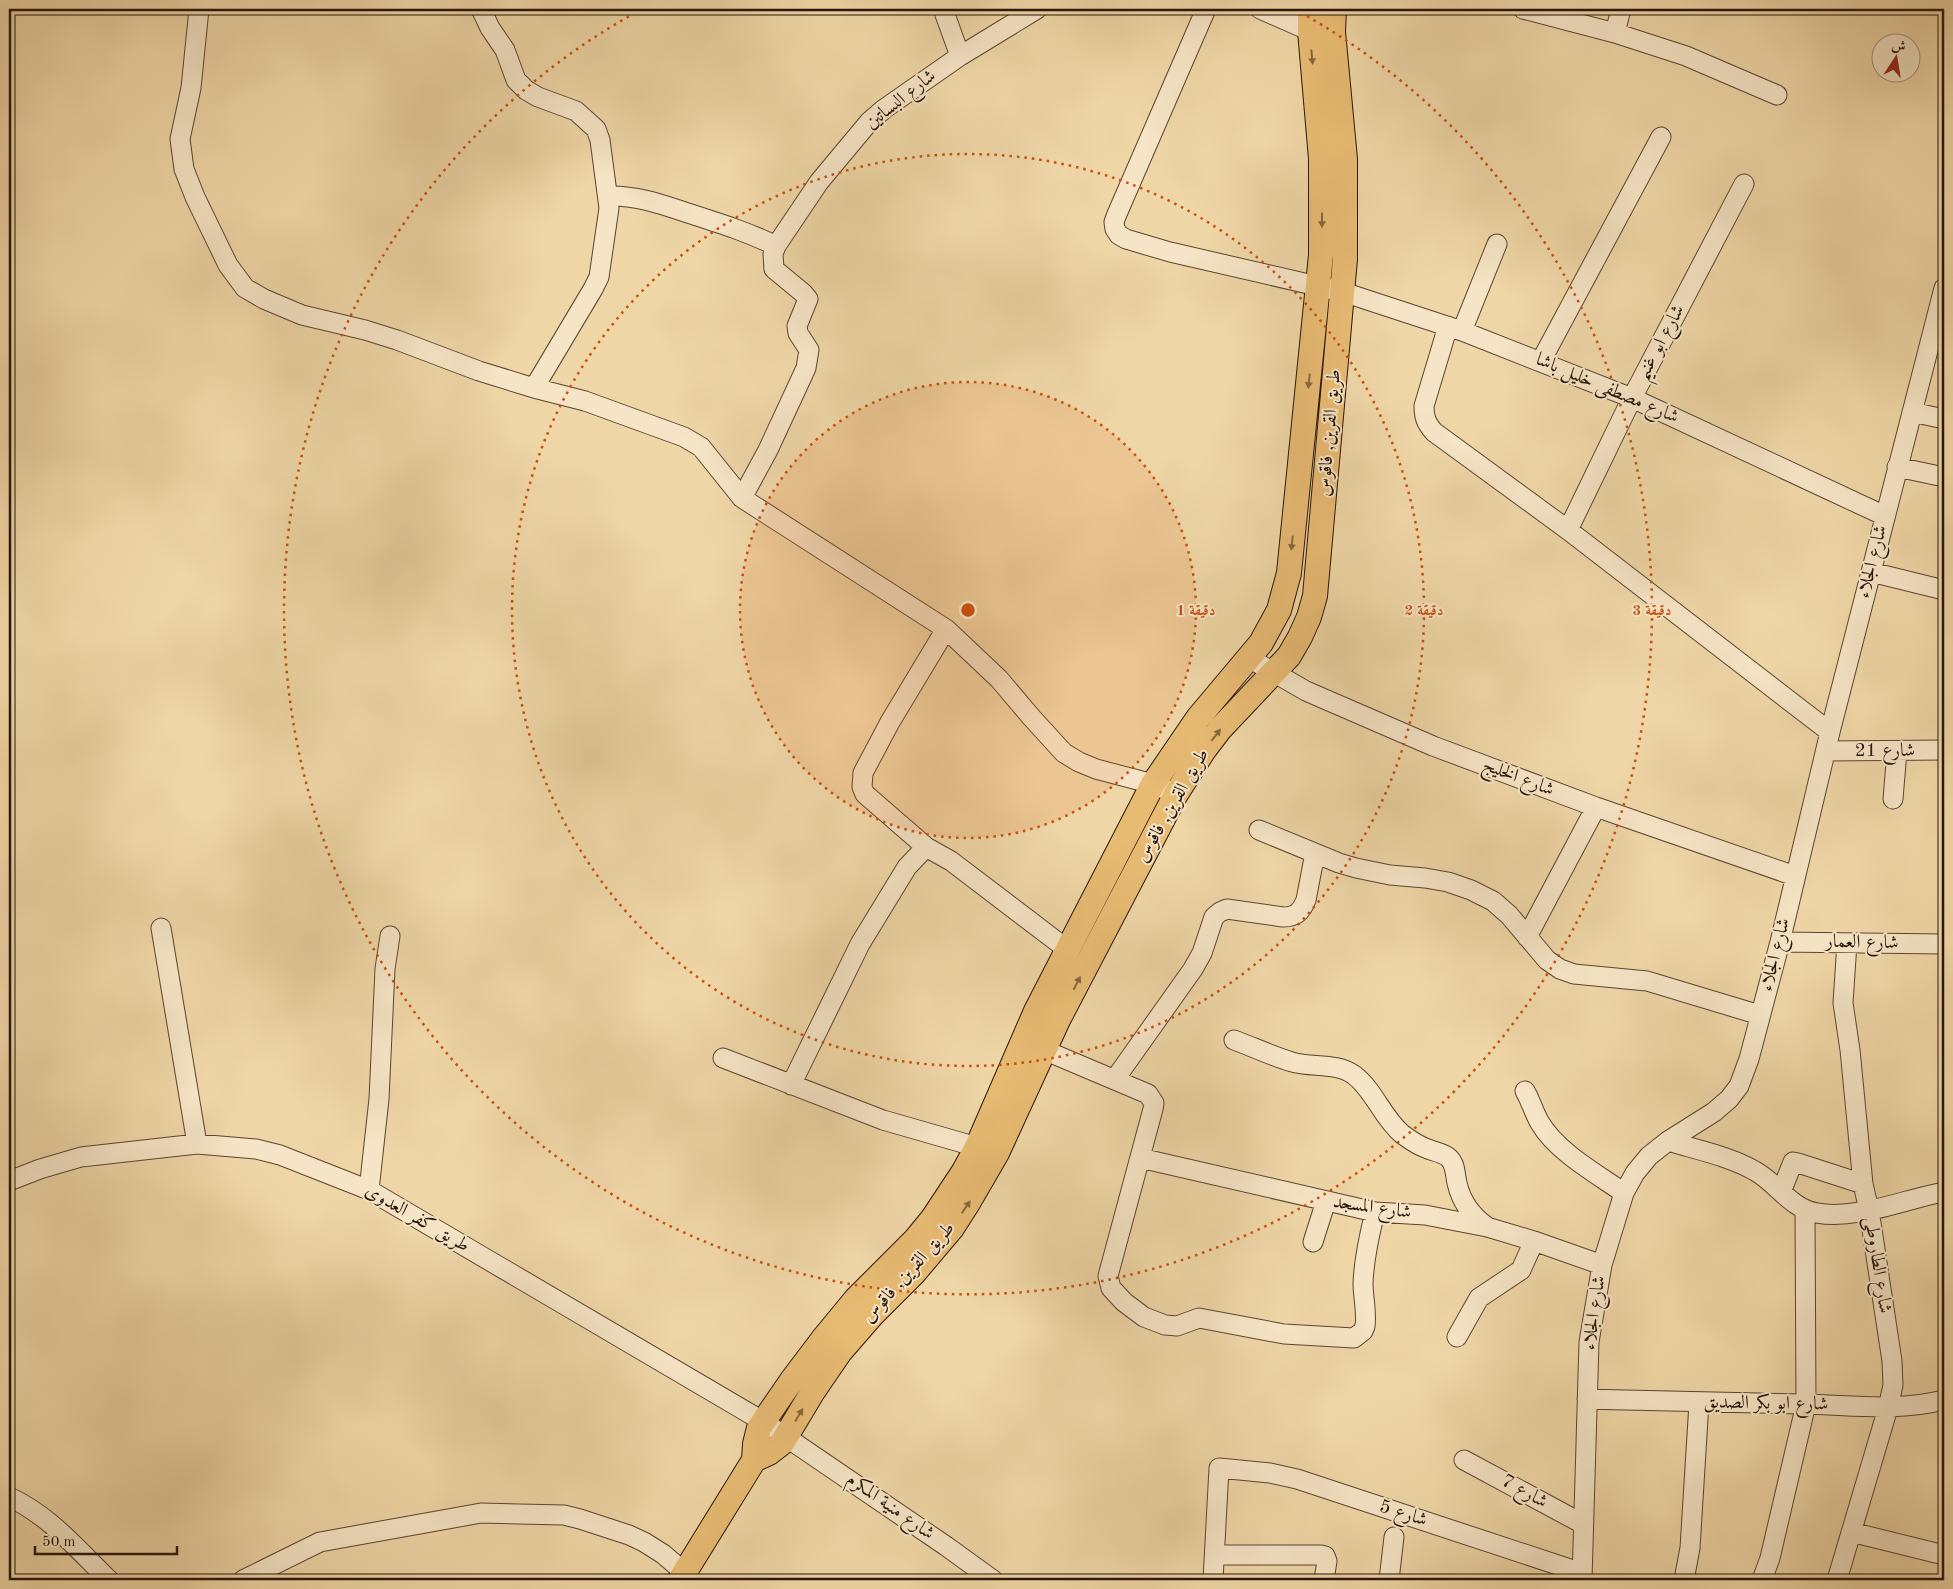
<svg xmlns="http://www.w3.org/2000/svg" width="1953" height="1589" font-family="'Old Standard TT',Amiri,serif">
<rect width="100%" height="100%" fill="#efd6a6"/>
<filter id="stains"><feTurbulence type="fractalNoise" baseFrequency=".004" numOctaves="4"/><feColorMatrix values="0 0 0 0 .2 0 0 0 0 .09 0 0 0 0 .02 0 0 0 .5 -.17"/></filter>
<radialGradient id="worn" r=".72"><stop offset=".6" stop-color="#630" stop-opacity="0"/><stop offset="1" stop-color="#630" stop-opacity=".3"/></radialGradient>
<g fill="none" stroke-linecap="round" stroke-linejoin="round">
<defs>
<path id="minor" d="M 199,9 L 191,88 L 180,139 L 184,169 L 195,197 L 228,265 L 245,288 L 264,299 L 302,315 L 365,330 L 397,340 L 479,371 L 534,388 L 585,401 L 684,437 L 701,447 L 742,498 L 946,629 L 999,679 L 1032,718 L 1064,753 L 1079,762 L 1096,769 L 1153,784 L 1176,794
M 481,9 L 490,28 L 505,50 L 516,80 L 526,90 L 538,97 L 576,111 L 596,129 L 600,140 L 609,208 L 599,277 L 593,289 L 534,388
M 943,9 L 960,56
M 1206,9 L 1117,214 L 1114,222 L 1115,229 L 1119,235 L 1126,239 L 1170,252 L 1343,292 L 1462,331 L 1632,398 L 1885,516
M 1260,9 L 1310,31
M 1523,9 L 1615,33 L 1686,56 L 1777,95
M 1615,33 L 1621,9
M 608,196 C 638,195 666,206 694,215 C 722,224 750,233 776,246
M 1448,326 L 1424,406 C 1424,417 1426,423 1434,432 L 1568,530 L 1830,732
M 1462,331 L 1497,244
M 1541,361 L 1661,137
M 1912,412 L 1944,419
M 1897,467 L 1944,477
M 742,498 L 768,450 L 806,368 L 809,350 L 798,333 L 797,326 L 808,299 L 803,293 L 774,269 L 773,254 L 776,246 L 819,182 L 869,122 L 884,109 L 960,56 L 1037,9
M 1568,530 L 1632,398 L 1744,184
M 1871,572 L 1944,590
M 946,629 L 890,722 L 863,773 L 862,787 L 865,794 L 926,847 L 951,861 L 1068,950
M 1249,658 L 1306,691 L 1433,746 L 1596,807 L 1795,876
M 1826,751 L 1944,750
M 1893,799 L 1897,751
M 1259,830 L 1339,863 L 1356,868 L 1390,875 L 1425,878 L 1448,882 L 1471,890 L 1493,901 L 1509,915 L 1547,960 L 1560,969 L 1574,974 L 1647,981 L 1760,1015
M 161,928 L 197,1144
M 1527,937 L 1596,807
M 1780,942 L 1944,944
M 1234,1040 C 1253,1047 1272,1056 1292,1062 C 1312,1068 1336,1062 1354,1075 C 1374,1090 1382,1117 1402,1134 C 1410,1140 1419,1146 1428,1149 C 1435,1152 1444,1153 1449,1158 C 1456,1165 1455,1175 1457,1183 C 1461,1201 1472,1216 1486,1226
M 1044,1050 L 1148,1094 L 1154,1103 L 1153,1109 L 1108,1276 L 1111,1288 L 1124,1302 L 1144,1317 L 1165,1325 L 1177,1326 L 1199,1318 L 1284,1334 L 1354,1338 L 1363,1331 L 1365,1326 C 1367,1312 1363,1297 1363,1283 C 1364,1258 1369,1236 1375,1212
M 723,1058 L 883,1120 L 977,1147
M 1115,1079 L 1193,969 L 1202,953 L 1214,917 L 1220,912 L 1227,909 L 1283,917 C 1296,917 1301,912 1306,900 L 1315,853
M 791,1085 L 860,944 L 907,867 L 926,847
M 1525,1091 C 1531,1101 1534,1113 1540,1123 C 1557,1152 1597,1174 1624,1193
M 1668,1141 C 1697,1150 1729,1156 1755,1171 C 1777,1183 1791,1209 1817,1213 C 1857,1220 1905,1199 1944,1192
M 1140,1158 L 1375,1212 L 1425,1215 L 1487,1227 L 1534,1241 L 1602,1265
M 9,1181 L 40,1169 L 81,1157 L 197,1144 L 256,1149 L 280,1155 L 369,1190 L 764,1422 L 946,1546 L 993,1580
M 369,1190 L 379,1099 L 385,969 L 390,936
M 1781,1192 L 1793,1162 L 1798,1163 L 1863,1184
M 1313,1242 L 1326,1201
M 1457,1337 L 1479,1298 L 1521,1270 L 1534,1241
M 1587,1399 C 1659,1401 1731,1402 1804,1404 C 1853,1405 1895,1412 1944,1400
M 1464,1460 L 1583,1524
M 9,1497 C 49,1515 78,1550 109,1580
M 1851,1532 L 1944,1555
M 1215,1555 L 1321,1555 L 1325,1556 L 1327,1561 L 1324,1580
M 243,1580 L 320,1542 L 481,1513 L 564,1515 L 580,1519 L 629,1535 L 644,1542 L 663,1554 L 684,1572
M 1213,1580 L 1219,1468 L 1270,1473 L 1297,1479 L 1582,1573
M 1389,1580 L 1394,1537
M 1582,1580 L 1589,1342 L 1602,1265 L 1624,1193 L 1635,1173 L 1649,1156 L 1668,1141 L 1714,1112 L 1729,1099 L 1739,1086 L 1749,1059 L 1780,942 L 1830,732 L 1944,288
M 1684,1580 L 1690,1548 L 1699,1403
M 1762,1580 L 1770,1558 L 1806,1404 L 1805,1210
M 1837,1580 L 1888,1408 L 1893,1385 L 1892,1361 L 1869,1210 L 1863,1184 L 1850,1050 L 1843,1003 L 1847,943"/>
<path id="major" d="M 754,1460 L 769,1453 L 782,1443 L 812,1393 L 840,1352 L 873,1314 L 914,1273 L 952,1228 L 968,1203 L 997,1153 L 1058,1020 L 1176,794 L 1204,750 L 1220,729 L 1289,656 L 1300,637 L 1309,617 L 1315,596 L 1345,259 L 1345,159 L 1333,32 L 1334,9
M 680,1580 L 754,1460 L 755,1444 L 759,1428 L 792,1380 L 823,1339 L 856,1299 L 915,1240 L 933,1218 L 964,1171 L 977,1147 L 1036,1011 L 1153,784 L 1198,718 L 1261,643 L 1279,610 L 1289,573 L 1321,255 L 1321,159 L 1310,31 L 1310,9"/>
</defs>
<use href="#minor" stroke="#5a4531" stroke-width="21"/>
<use href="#major" stroke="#28150a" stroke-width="26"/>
<use href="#minor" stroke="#f5e4c5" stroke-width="19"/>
<use href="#major" stroke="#e8bb73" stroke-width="24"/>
</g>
<defs><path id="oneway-solid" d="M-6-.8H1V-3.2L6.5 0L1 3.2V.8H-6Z" transform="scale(1.25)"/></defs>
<g fill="#88683e">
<use href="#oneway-solid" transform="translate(1312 57) rotate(85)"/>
<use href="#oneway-solid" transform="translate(1322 220) rotate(90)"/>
<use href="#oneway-solid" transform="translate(1309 381) rotate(96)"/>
<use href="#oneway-solid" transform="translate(1292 543) rotate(96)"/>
<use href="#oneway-solid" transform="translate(1216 735) rotate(-52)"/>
<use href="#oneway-solid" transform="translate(1077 983) rotate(-63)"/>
<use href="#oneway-solid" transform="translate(966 1207) rotate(-56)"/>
<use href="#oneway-solid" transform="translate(799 1415) rotate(-59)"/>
</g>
<circle cx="968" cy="610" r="228" fill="#cb4f0c" fill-opacity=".12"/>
<g fill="none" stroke="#cb4f0c" stroke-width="2.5" stroke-dasharray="2.5 5">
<circle cx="968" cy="610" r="228"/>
<circle cx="968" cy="610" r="456"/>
<path d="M1294 9A684 684 0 1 1 642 9"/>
</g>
<g text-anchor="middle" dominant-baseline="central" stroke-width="4" stroke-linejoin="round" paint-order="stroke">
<g font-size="19" fill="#28150a" stroke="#f5e4c5">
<text transform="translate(901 100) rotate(-38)">شارع البساتين</text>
<text transform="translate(1661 343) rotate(-62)">شارع ابو غنيم</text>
<text transform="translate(1607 389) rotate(23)">شارع مصطفى خليل باشا</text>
<text transform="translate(1330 433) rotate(-85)">طريق القرين, فاقوس</text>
<text transform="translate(1873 562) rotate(-76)">شارع الجلاء</text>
<text x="1885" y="751">شارع 21</text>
<text transform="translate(1518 778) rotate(21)">شارع الخليج</text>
<text transform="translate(1173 806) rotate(-60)">طريق القرين, فاقوس</text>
<text transform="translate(1862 943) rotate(1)">شارع العمار</text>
<text transform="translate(1776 955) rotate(-76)">شارع الجلاء</text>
<text transform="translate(1372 1208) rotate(8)">شارع المسجد</text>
<text transform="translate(417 1219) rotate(30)">طريق كفر العدوى</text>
<text transform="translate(1877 1265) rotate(81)">شارع الطاروطى</text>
<text transform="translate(909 1273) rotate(-48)">طريق القرين, فاقوس</text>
<text transform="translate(1595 1313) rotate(-82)">شارع الجلاء</text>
<text transform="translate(1766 1404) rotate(1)">شارع ابو بكر الصديق</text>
<text transform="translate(1524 1492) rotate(29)">شارع 7</text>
<text transform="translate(890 1507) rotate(35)">شارع منية المكرم</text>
<text transform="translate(1403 1514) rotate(18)">شارع 5</text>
</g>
</g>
<circle cx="968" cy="610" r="8" fill="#cb4f0c" stroke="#f5e4c5" stroke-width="2.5"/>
<g font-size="15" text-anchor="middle" font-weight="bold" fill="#cb4f0c" stroke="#f5e4c5" stroke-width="4" stroke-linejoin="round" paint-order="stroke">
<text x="1196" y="615">1 دقيقة</text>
<text x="1424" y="615">2 دقيقة</text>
<text x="1652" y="615">3 دقيقة</text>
</g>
<rect width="1953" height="1589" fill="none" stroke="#efd6a6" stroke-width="30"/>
<rect x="10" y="10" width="1933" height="1569" fill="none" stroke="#28150a" stroke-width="2.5"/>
<rect x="15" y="15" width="1923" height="1559" fill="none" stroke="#28150a"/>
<g transform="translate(1896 58) rotate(12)"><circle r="24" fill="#f5e4c5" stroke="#a3917a"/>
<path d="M0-4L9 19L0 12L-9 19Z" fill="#8f2418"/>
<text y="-8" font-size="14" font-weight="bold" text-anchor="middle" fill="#28150a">ش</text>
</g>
<path d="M35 1546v8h142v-8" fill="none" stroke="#28150a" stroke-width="2.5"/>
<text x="42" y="1546" font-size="15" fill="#28150a" stroke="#f5e4c5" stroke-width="4" paint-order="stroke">50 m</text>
<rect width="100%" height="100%" filter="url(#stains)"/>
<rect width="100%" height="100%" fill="url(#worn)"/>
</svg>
